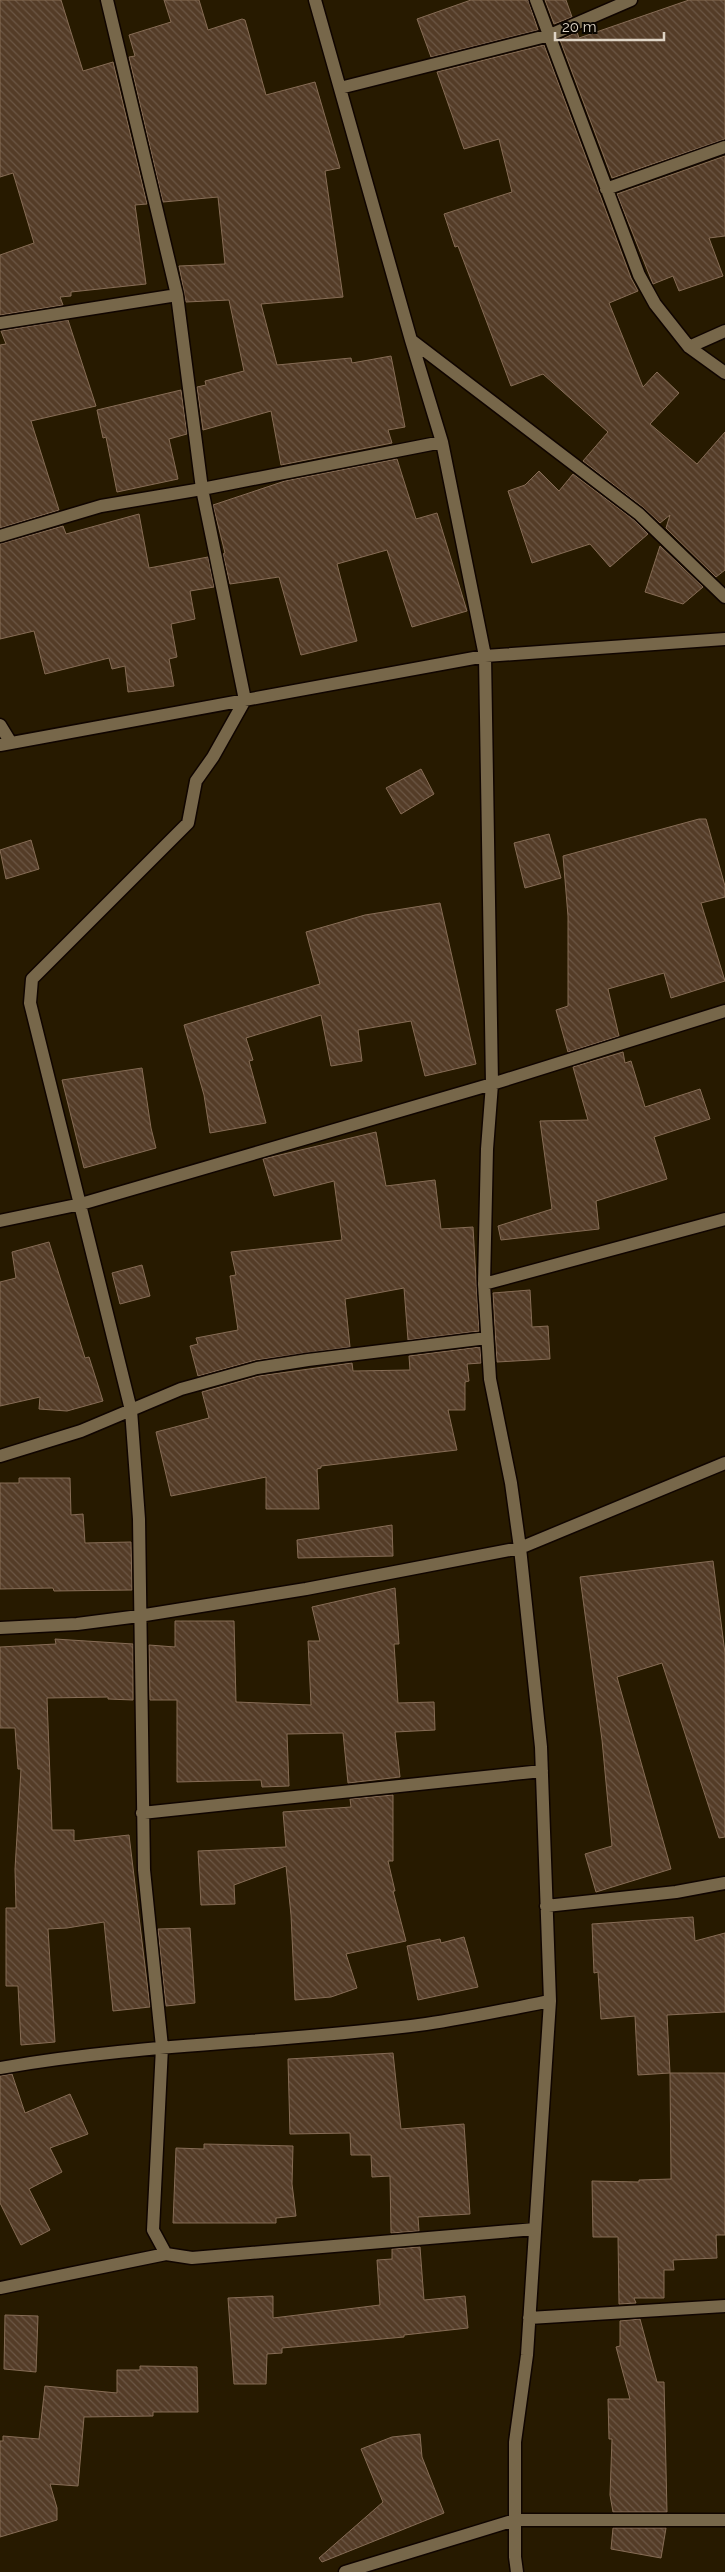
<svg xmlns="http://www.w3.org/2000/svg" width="725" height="2572" font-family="Raleway,sans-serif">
<defs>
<pattern id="building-back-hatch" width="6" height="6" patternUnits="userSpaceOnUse" patternTransform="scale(1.25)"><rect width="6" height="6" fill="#543c27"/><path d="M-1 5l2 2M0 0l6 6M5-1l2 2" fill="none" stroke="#6c5745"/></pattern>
</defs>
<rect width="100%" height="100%" fill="#271a00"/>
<path fill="url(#building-back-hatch)" stroke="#866c55" d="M 0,0 L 61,0 L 83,71 L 113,62 L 147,204 L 135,205 L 146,284 L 71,292 L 71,296 L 60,297 L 63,305 L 0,315 L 0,255 L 34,243 L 13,173 L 0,177 Z
M 164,0 L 199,0 L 208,30 L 242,19 L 245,20 L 266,95 L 315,82 L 340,168 L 325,171 L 343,297 L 261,304 L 277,365 L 351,358 L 352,363 L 391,356 L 405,427 L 388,430 L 392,443 L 281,465 L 271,411 L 203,430 L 197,387 L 206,385 L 205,381 L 244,371 L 229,300 L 186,302 L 180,271 L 179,266 L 225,264 L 218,197 L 163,202 L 129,57 L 135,56 L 129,35 L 171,22 Z
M 471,0 L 528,0 L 538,30 L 431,57 L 417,19 Z
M 545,0 L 566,0 L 572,17 L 554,24 Z
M 689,0 L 725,0 L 725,139 L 612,178 L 560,40 L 577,32 L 579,38 Z
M 544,45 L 631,278 L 638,291 L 609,303 L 643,387 L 657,372 L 679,393 L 650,424 L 697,464 L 725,432 L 725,570 L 716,577 L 666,528 L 670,515 L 660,523 L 644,508 L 583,461 L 608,432 L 543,374 L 511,386 L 458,246 L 455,247 L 444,214 L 512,192 L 499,139 L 464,149 L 437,72 Z
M 725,156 L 725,236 L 709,238 L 723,276 L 679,291 L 673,276 L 653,284 L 617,194 Z
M 68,320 L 96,406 L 31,421 L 59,510 L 0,528 L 0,345 L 6,344 L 1,331 Z
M 181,390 L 187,434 L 169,439 L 178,479 L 117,492 L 106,437 L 103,438 L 97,410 Z
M 397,459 L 416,519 L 437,513 L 467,611 L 412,627 L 387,550 L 337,564 L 357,641 L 301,655 L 279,577 L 230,584 L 223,554 L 225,553 L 213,505 L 285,481 Z
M 539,471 L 559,491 L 573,474 L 634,520 L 648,534 L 610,567 L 590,544 L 532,563 L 508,491 L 525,485 Z
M 139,514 L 149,568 L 208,557 L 214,587 L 190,591 L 195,619 L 171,624 L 177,657 L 169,659 L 174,686 L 128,692 L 125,666 L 112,669 L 109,658 L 45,674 L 34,631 L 0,639 L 0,544 L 63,526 L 66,534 Z
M 660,546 L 703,587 L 683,604 L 645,592 Z
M 421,769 L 434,794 L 401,814 L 386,788 Z
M 699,819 L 706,819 L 725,886 L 725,897 L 701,903 L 725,981 L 671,998 L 664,973 L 608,989 L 619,1036 L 568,1052 L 556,1010 L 568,1006 L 568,916 L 563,856 Z
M 549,834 L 561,878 L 525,888 L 514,843 Z
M 31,840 L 39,869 L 6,879 L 0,850 Z
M 440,903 L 476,1064 L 425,1076 L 411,1021 L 358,1030 L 362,1061 L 331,1066 L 321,1015 L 246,1038 L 253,1060 L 249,1061 L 266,1123 L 210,1133 L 204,1095 L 184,1025 L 320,984 L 306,932 L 365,915 Z
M 623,1052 L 625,1063 L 631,1061 L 645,1107 L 700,1089 L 710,1119 L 654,1137 L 667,1179 L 596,1201 L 599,1229 L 501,1240 L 498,1226 L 552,1209 L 540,1121 L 588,1120 L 573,1067 Z
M 142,1068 L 151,1128 L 156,1148 L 84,1168 L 62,1080 Z
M 376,1132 L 386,1186 L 435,1180 L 441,1229 L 473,1227 L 479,1331 L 408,1340 L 404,1288 L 345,1299 L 350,1347 L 256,1360 L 198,1376 L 190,1346 L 198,1344 L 196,1338 L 238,1330 L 230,1276 L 236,1275 L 231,1252 L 342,1240 L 334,1181 L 274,1196 L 263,1159 Z
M 49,1242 L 85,1358 L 89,1357 L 103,1401 L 67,1411 L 39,1409 L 40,1397 L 0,1406 L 0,1282 L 16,1278 L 12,1252 Z
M 142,1265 L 150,1296 L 120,1304 L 112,1273 Z
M 530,1290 L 532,1327 L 548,1326 L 550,1359 L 497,1362 L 493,1293 Z
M 480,1347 L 481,1363 L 467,1364 L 469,1381 L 465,1382 L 465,1410 L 448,1410 L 457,1450 L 321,1466 L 321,1468 L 317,1469 L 319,1509 L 266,1509 L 266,1477 L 171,1496 L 156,1432 L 209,1418 L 202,1392 L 259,1376 L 352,1363 L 353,1371 L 410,1370 L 409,1356 Z
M 19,1478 L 70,1478 L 71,1515 L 83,1514 L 85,1543 L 131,1542 L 132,1590 L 54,1591 L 53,1588 L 0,1589 L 0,1483 L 19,1483 Z
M 392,1525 L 393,1556 L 298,1558 L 297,1540 Z
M 713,1561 L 725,1653 L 725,1837 L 719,1838 L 662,1663 L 617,1677 L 671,1869 L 596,1892 L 585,1854 L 612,1846 L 602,1740 L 580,1577 Z
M 395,1588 L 399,1644 L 394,1644 L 398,1703 L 434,1702 L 435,1730 L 395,1732 L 400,1777 L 348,1783 L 343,1733 L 287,1734 L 289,1786 L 262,1787 L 261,1780 L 177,1782 L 177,1700 L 150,1700 L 149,1645 L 175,1647 L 175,1621 L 234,1621 L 236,1702 L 311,1705 L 308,1641 L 320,1641 L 312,1607 Z
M 55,1639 L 133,1644 L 133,1700 L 108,1699 L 108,1697 L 47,1698 L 52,1830 L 74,1830 L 74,1841 L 129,1835 L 150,2007 L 113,2011 L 104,1922 L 67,1928 L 48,1929 L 55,2042 L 21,2045 L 18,1986 L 6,1986 L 6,1908 L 16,1908 L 15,1869 L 21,1769 L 18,1769 L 15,1728 L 0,1728 L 0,1647 L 56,1644 Z
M 393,1795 L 393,1861 L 388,1861 L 395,1891 L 393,1891 L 406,1941 L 346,1954 L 357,1988 L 331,1997 L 295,2000 L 291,1915 L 286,1866 L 234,1885 L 235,1904 L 201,1905 L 198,1851 L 286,1847 L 283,1812 L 351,1807 L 350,1799 Z
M 693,1917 L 695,1941 L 725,1933 L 725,2012 L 667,2015 L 670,2073 L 638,2075 L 635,2016 L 601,2019 L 598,1972 L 594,1973 L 592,1924 Z
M 190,1928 L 195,2003 L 166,2006 L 158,1929 Z
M 464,1937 L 478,1987 L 418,2000 L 407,1946 L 440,1939 L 441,1943 Z
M 393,2053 L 401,2129 L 464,2124 L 470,2214 L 418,2217 L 419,2231 L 391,2233 L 390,2176 L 372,2177 L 371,2155 L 351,2155 L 350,2133 L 290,2134 L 288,2059 Z
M 670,2073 L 725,2073 L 725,2235 L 716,2235 L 717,2258 L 673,2260 L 674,2270 L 664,2270 L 664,2298 L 634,2298 L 636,2303 L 619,2304 L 618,2237 L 593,2237 L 592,2181 L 639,2182 L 639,2180 L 671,2179 Z
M 12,2074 L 25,2113 L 70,2094 L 88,2134 L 50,2148 L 62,2172 L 29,2189 L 50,2230 L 21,2245 L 0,2203 L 0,2076 Z
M 204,2144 L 293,2146 L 292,2184 L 296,2216 L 276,2218 L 276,2223 L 173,2223 L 176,2148 L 204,2149 Z
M 420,2247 L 424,2300 L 465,2296 L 468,2328 L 404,2335 L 404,2337 L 282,2348 L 282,2353 L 267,2354 L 266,2384 L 234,2384 L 228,2298 L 273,2296 L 273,2318 L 380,2305 L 377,2260 L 392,2259 L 392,2249 Z
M 5,2315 L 38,2316 L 36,2372 L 4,2369 Z
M 640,2319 L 657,2382 L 664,2382 L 667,2512 L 613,2512 L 610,2495 L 612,2439 L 609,2439 L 608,2399 L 630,2399 L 616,2347 L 620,2346 L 620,2321 Z
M 140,2366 L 197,2367 L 198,2412 L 153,2412 L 153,2416 L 84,2417 L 78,2486 L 50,2484 L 57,2508 L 57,2520 L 0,2537 L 0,2441 L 3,2441 L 3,2436 L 39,2439 L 45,2386 L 117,2393 L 117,2370 L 140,2370 Z
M 420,2434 L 422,2457 L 444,2513 L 322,2562 L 319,2558 L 383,2502 L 361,2449 L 392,2437 Z
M 613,2528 L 666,2528 L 661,2558 L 611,2549 Z"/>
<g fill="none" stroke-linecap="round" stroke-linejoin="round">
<defs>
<path id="minor" d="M 107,0 L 177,295 L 202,489 L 245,700 L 213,757 L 196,781 L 188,823 L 32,979 L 30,1003 L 131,1410 L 139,1519 L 144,1870 L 162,2047 L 153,2230 L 166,2254 L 192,2258 L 535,2229
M 315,0 L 411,340 L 442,442 L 485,656 L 492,1084 L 487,1149 L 484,1284 L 490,1379 L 511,1483 L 520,1548 L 541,1747 L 550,2001 L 527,2355 L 515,2442 L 515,2557 L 517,2572
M 536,0 L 639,275 L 655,304 L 689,347 L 725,373
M 340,88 L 550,35 L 631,0
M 606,189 L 725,147
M 0,323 L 177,295
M 411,340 L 639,514 L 725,597
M 689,347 L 725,331
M 0,536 L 101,506 L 202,489 L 442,442
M 0,725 L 11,743
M 0,745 L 485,656 L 725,639
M 0,1221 L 81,1204 L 492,1084 L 725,1011
M 484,1284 L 725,1219
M 0,1456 L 81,1431 L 181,1389 L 257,1368 L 308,1360 L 487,1338
M 0,1628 L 77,1624 L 139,1616 L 306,1589 L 520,1548 L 725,1463
M 142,1813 L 542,1771
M 546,1906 L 676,1892 L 725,1883
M 0,2068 C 141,2043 285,2043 426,2024 C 468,2018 509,2009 550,2001
M 0,2288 L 166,2254
M 529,2318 L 725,2306
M 345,2572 L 515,2520 L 725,2520"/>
</defs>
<use href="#minor" stroke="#100500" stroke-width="15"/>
<use href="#minor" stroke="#77674a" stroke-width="12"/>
</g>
<path d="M555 32v8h109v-8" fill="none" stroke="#ded4c5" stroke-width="2.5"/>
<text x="562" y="32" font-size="15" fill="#ded4c5" stroke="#0b0601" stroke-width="4" paint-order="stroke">20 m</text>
</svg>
